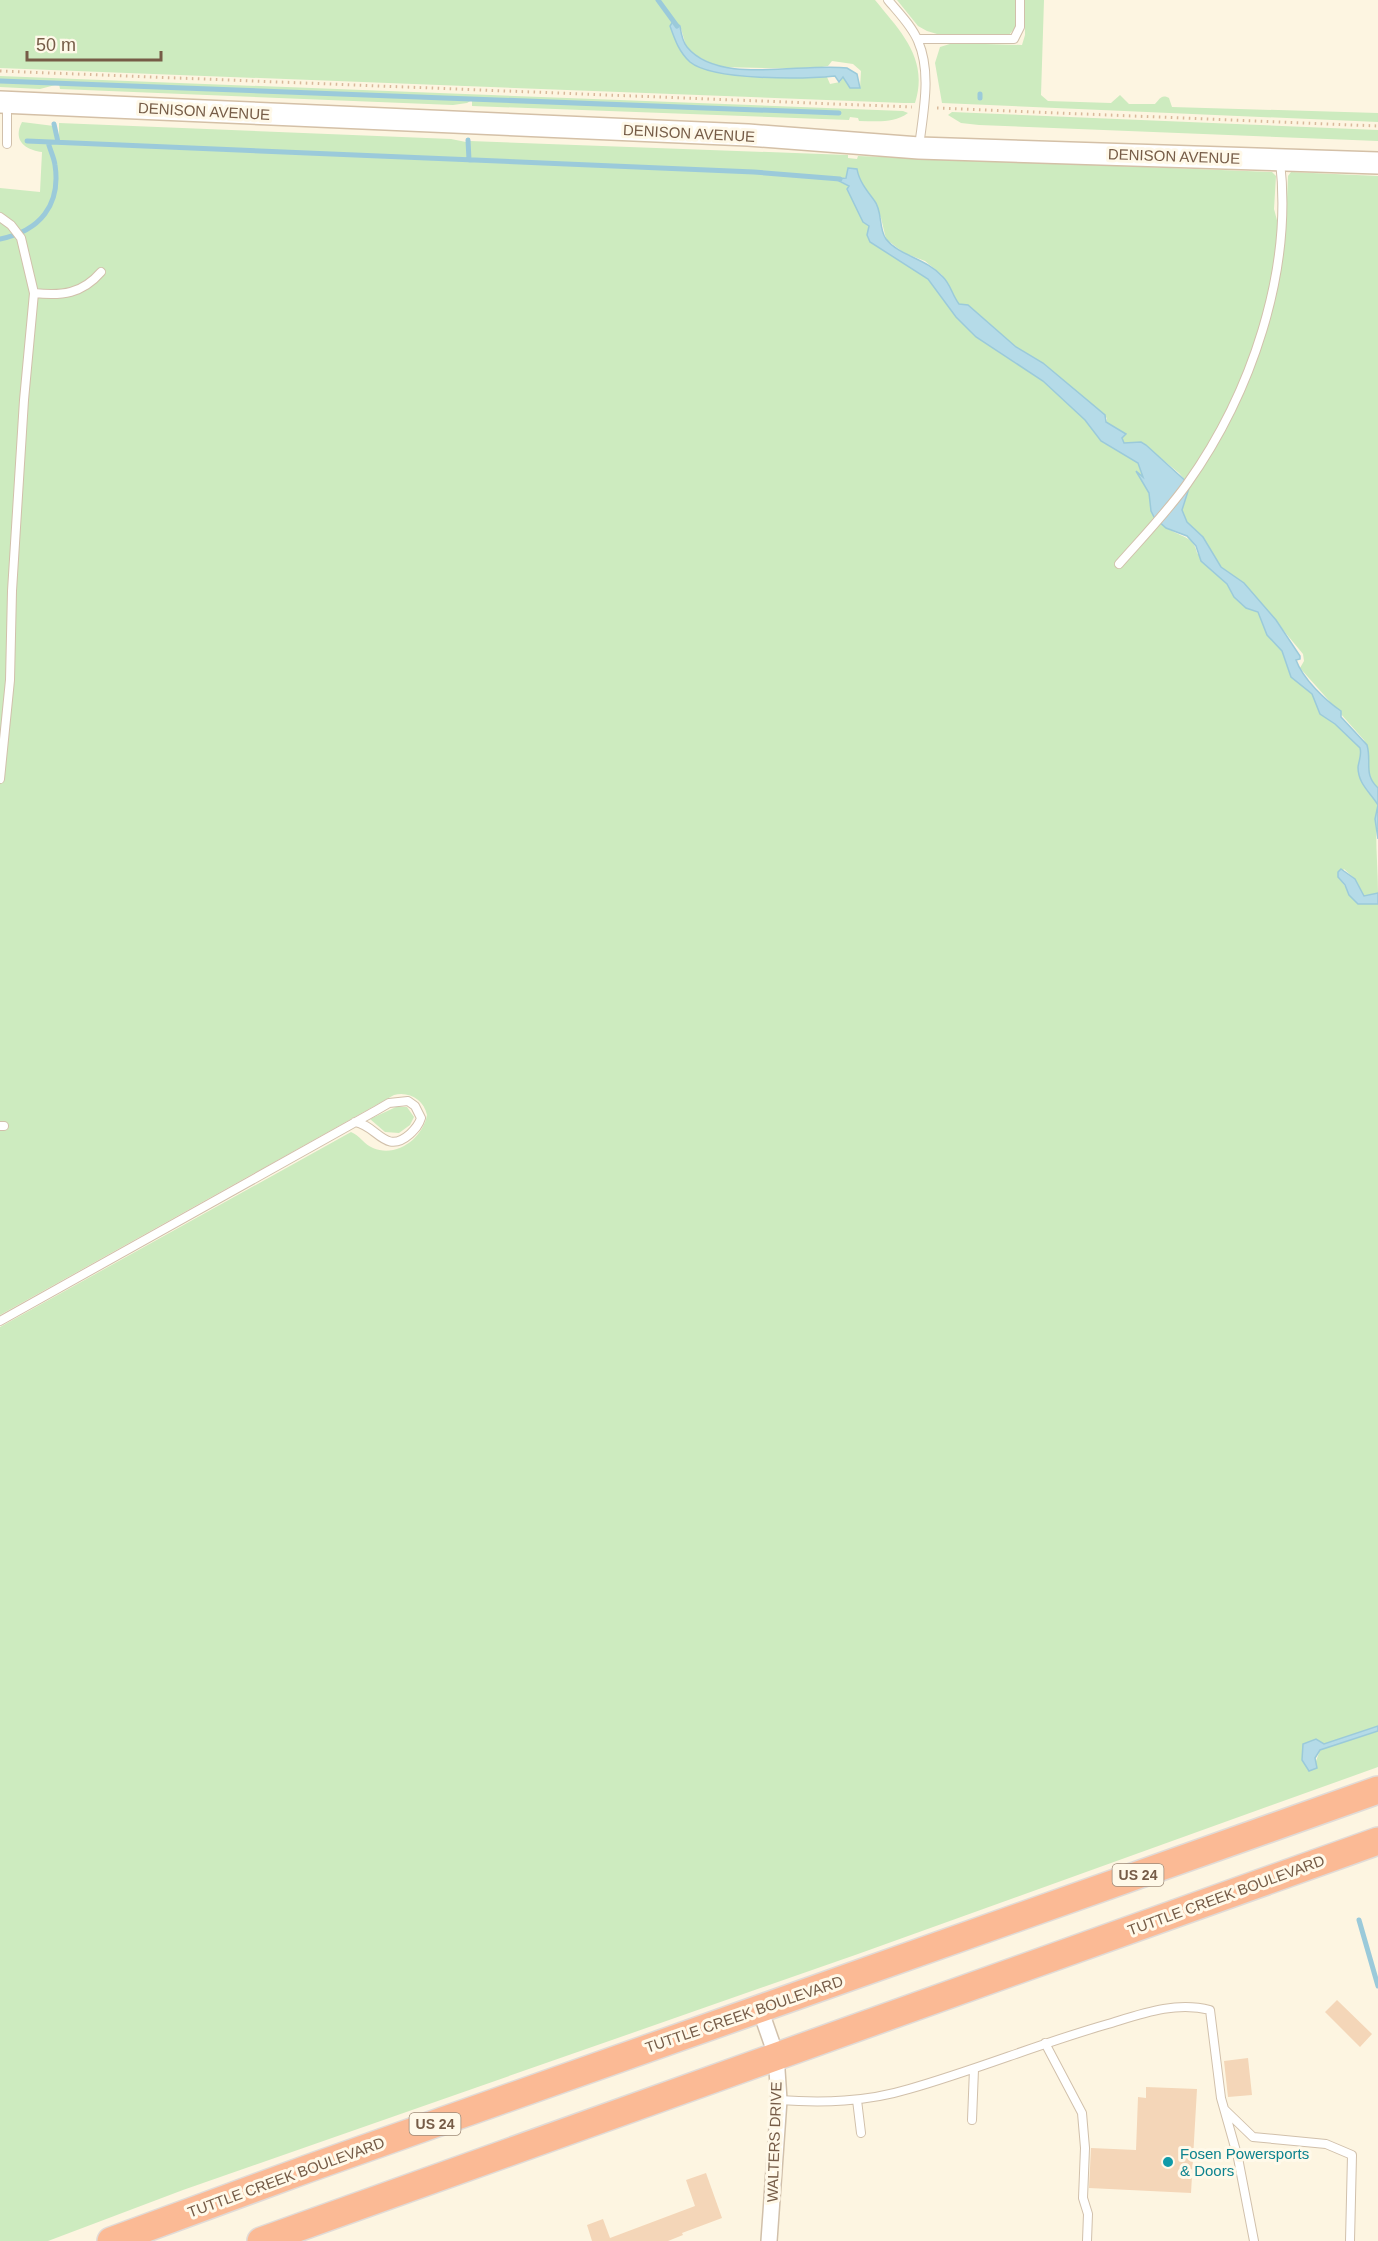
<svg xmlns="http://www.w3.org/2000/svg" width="1378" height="2241" font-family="Helvetica,sans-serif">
<rect width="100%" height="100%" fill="#fdf5e1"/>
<path fill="#cdebbf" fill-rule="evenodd" d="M 0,0 L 875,0 C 901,32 929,59 915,103 L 904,103 L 0,68 ZM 680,25 L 686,46 L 695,55 L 718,67 L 810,69 L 828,66 L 832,61 L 853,64 L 861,71 L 860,88 L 850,88 L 844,76 L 840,82 L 830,84 L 827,77 L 751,77 L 703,68 L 673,32 L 670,26 Z
M 897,0 L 1017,0 L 1015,28 L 1008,36 L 937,34 L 927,31 L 918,26 Z
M 1025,0 L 1044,0 L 1041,95 L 1048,101 L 1111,103 L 1120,95 L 1129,104 L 1155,104 C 1160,99 1161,94 1169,98 L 1172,107 L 1378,113 L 1378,122 L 942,103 L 935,63 L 940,47 L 953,43 L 1022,45 L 1025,35 Z
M 0,76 L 903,111 L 908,113 C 893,124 876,121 859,121 L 858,118 L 850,117 L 849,120 L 472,106 L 472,100 L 467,103 L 453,105 L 60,89 L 59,84 L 40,89 L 0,87 Z
M 952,112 L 1378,130 L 1378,141 L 979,125 L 961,123 L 948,115 Z
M 22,122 L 54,126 L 56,140 L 59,140 L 59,123 L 451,139 L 466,142 L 469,150 L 470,141 L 848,155 L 848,158 L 857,159 L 858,156 L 1272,172 L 1276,176 L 1274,209 L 1278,224 L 1284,224 L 1286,220 L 1288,176 L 1291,172 L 1378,176 L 1378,788 C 1363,773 1372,758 1364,740 L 1300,668 L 1304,661 L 1303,654 L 1244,583 L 1221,567 L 1187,522 L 1182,511 L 1189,485 L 1179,473 L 1141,442 L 1124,443 L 1122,438 L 1125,435 L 1106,422 L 1107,418 L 1043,363 L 1016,347 L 968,305 L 959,305 L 942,275 L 925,261 L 904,253 L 886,239 L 881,218 L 859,179 L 857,169 L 848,168 L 847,177 L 835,180 L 849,186 L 862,219 L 869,226 L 870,242 L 928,279 L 956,317 L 976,337 L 1043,381 L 1085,420 L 1101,441 L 1138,463 L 1143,474 L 1141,478 L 1139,473 C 1141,481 1147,487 1149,494 C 1153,505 1155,519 1166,527 C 1178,537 1194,535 1197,553 L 1227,584 L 1236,599 L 1258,612 L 1266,632 L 1282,651 L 1291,677 L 1312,694 L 1323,716 L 1336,724 L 1360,748 C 1362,755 1359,760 1359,767 C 1358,784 1370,792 1378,804 C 1374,833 1378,864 1378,893 L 1364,896 L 1355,879 L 1344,869 L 1338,877 L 1356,901 L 1378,904 L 1378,1726 L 1324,1744 L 1317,1740 L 1303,1744 L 1303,1763 L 1315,1764 L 1320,1750 L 1378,1731 L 1378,1767 L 858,1954 L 183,2190 L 48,2241 L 0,2241 L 0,1327 L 351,1132 C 359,1135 365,1145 373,1148 C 397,1158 423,1138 427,1115 C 424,1100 409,1091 394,1095 L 0,1315 L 0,188 L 40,192 L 42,152 C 26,150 12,141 22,122 Z
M 396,1107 L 407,1107 L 414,1117 L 410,1125 L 399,1133 L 385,1132 L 370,1119 Z"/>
<path fill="#b5dbe8" stroke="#9bcada" stroke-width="1.5" d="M 673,21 L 680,26 C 681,33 682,41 687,47 C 719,86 803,62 847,68 L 857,74 L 860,88 L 850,88 L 843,77 L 839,82 L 835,76 C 805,79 713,81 690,62 C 679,52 675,40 670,26 Z
M 848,168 L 857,169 C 859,181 867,191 874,200 C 883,211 878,228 886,239 C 899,256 926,258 943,277 C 951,285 952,295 959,304 L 968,305 L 1016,347 L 1043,363 L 1105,415 L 1106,422 L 1126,434 L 1122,438 L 1124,443 L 1141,442 L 1146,445 L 1190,485 L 1182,510 L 1187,522 L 1203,537 L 1221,567 L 1244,583 L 1276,620 L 1300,656 L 1300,659 L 1296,660 C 1303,679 1325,700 1341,711 L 1341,717 L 1367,745 C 1372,762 1363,774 1378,788 L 1378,839 L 1375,819 L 1378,805 C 1370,792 1358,784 1358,767 C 1359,760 1362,755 1360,748 L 1335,724 L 1320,714 L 1312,694 L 1291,677 L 1282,651 L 1267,635 L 1258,612 L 1246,608 L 1234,597 L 1227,584 L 1201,561 L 1196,546 L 1187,536 L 1166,528 L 1154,517 L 1151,511 L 1149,493 L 1136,471 L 1143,477 L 1138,463 L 1101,441 L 1085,420 L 1043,381 L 976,337 L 956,317 L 928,279 L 870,242 L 867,235 L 869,226 L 863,222 L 847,189 L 849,186 L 835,179 L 846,178 Z
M 1341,869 L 1355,879 L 1364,896 L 1378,893 L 1378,904 L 1358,904 L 1349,895 L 1345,885 L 1338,877 L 1338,872 Z
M 1378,1726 L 1378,1731 L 1320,1750 L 1315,1758 L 1317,1768 L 1309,1771 L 1302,1760 L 1303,1744 L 1316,1739 L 1324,1744 Z"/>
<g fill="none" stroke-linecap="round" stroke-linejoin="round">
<path stroke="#9bcada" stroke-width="5" d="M 658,0 L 677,26
M 0,81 L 839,113
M 980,98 L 980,94
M 54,124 L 58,142
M 468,140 L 469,160
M 27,141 L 754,172 L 840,179
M 0,239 C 40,231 61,205 55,165 C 54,157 50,150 48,142
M 1359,1920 L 1378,1986"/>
</g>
<path fill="#f4d6b8" d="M 1337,2000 L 1372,2034 L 1360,2047 L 1325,2012 Z
M 1248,2058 L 1252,2095 L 1228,2097 L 1224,2061 Z
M 1146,2087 L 1197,2089 L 1191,2193 L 1089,2188 L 1091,2148 L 1136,2150 L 1138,2097 L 1146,2098 Z
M 706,2173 L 722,2218 L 682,2233 L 683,2235 L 668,2241 L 592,2241 L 587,2225 L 603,2219 L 610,2238 L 695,2206 L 686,2180 Z"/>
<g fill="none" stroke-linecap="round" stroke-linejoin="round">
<defs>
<path id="lane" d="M 888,0 C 898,12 912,26 918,41 C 932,73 923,113 919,147
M 918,39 L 1014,39 L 1020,27 L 1020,0
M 7,144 L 7,104
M 0,217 L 11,225 L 21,238 L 34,293 L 24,400 L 12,591 L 10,680 L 0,779
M 34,293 C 62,296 82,294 101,272
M 1119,564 C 1142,538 1167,512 1187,484 C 1251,394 1293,272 1280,161
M 0,1126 L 4,1126
M 0,1321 L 377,1110 L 389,1103 L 408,1101 L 415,1106 L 421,1118 C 419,1125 415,1129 410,1134 C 385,1156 377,1125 355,1122
M 1045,2043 L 1082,2113 L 1085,2148 L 1083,2198 L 1088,2214 L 1087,2241
M 779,2100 C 823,2103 866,2102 909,2089 C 976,2070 1041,2043 1108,2024 C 1141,2014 1175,2001 1210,2010 L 1221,2098 L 1238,2158 L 1254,2241
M 857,2100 L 861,2133
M 1225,2110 L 1253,2137 L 1326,2144 L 1352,2155 L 1350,2241
M 972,2120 L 974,2069"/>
<path id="street" d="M 760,2009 L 776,2055 L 779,2100 L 769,2241"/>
<path id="secondary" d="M 0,102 L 748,135 L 919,148 L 1378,163"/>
<path id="highway" d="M 111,2241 L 307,2169 L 1378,1790
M 261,2241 L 1378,1841"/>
</defs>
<use href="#lane" stroke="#d1c0ab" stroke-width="10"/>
<use href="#street" stroke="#d1c0ab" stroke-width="18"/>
<use href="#secondary" stroke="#d4c0a7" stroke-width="24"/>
<use href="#highway" stroke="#e1dbd7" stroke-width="30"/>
<path stroke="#d9b99b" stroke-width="3" stroke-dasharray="1.5 4.5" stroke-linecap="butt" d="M 0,71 L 912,107
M 937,108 L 1378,126"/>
<use href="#lane" stroke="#fff" stroke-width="8"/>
<use href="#street" stroke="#fff" stroke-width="15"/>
<use href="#secondary" stroke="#fff" stroke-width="21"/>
<use href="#highway" stroke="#fbba95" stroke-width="27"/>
</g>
<circle fill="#0f9aa8" stroke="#fff9e9" stroke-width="2" cx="1168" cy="2162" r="6"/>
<g text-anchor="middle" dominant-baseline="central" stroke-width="6" stroke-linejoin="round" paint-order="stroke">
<g fill="#fff9e9" stroke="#9f8b78" stroke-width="1.5">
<rect x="1112.5" y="1864" width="51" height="22" rx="4.5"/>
<rect x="409.5" y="2113" width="51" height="22" rx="4.5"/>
</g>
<g font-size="14" font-weight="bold" fill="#765c47">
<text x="1138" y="1875">US 24</text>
<text x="435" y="2124">US 24</text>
</g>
<g font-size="15" fill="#765c47" stroke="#fff9e9">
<text transform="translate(204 111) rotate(3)">DENISON AVENUE</text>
<text transform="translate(689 133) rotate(3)">DENISON AVENUE</text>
<text transform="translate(1174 156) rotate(2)">DENISON AVENUE</text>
<text transform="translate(1226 1895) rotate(-20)">TUTTLE CREEK BOULEVARD</text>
<text transform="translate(744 2014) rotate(-19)">TUTTLE CREEK BOULEVARD</text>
<text transform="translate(774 2142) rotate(-88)">WALTERS DRIVE</text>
<text transform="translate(286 2177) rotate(-20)">TUTTLE CREEK BOULEVARD</text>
</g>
<g font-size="15" fill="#0d838f" stroke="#fff9e9" text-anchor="start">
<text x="1180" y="2153">Fosen Powersports<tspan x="1180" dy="17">&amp; Doors</tspan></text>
</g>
</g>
<path d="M27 51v9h134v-9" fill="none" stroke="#765c47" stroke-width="3"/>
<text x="36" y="51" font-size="18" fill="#765c47" stroke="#fff9e9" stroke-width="4.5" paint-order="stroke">50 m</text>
</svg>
